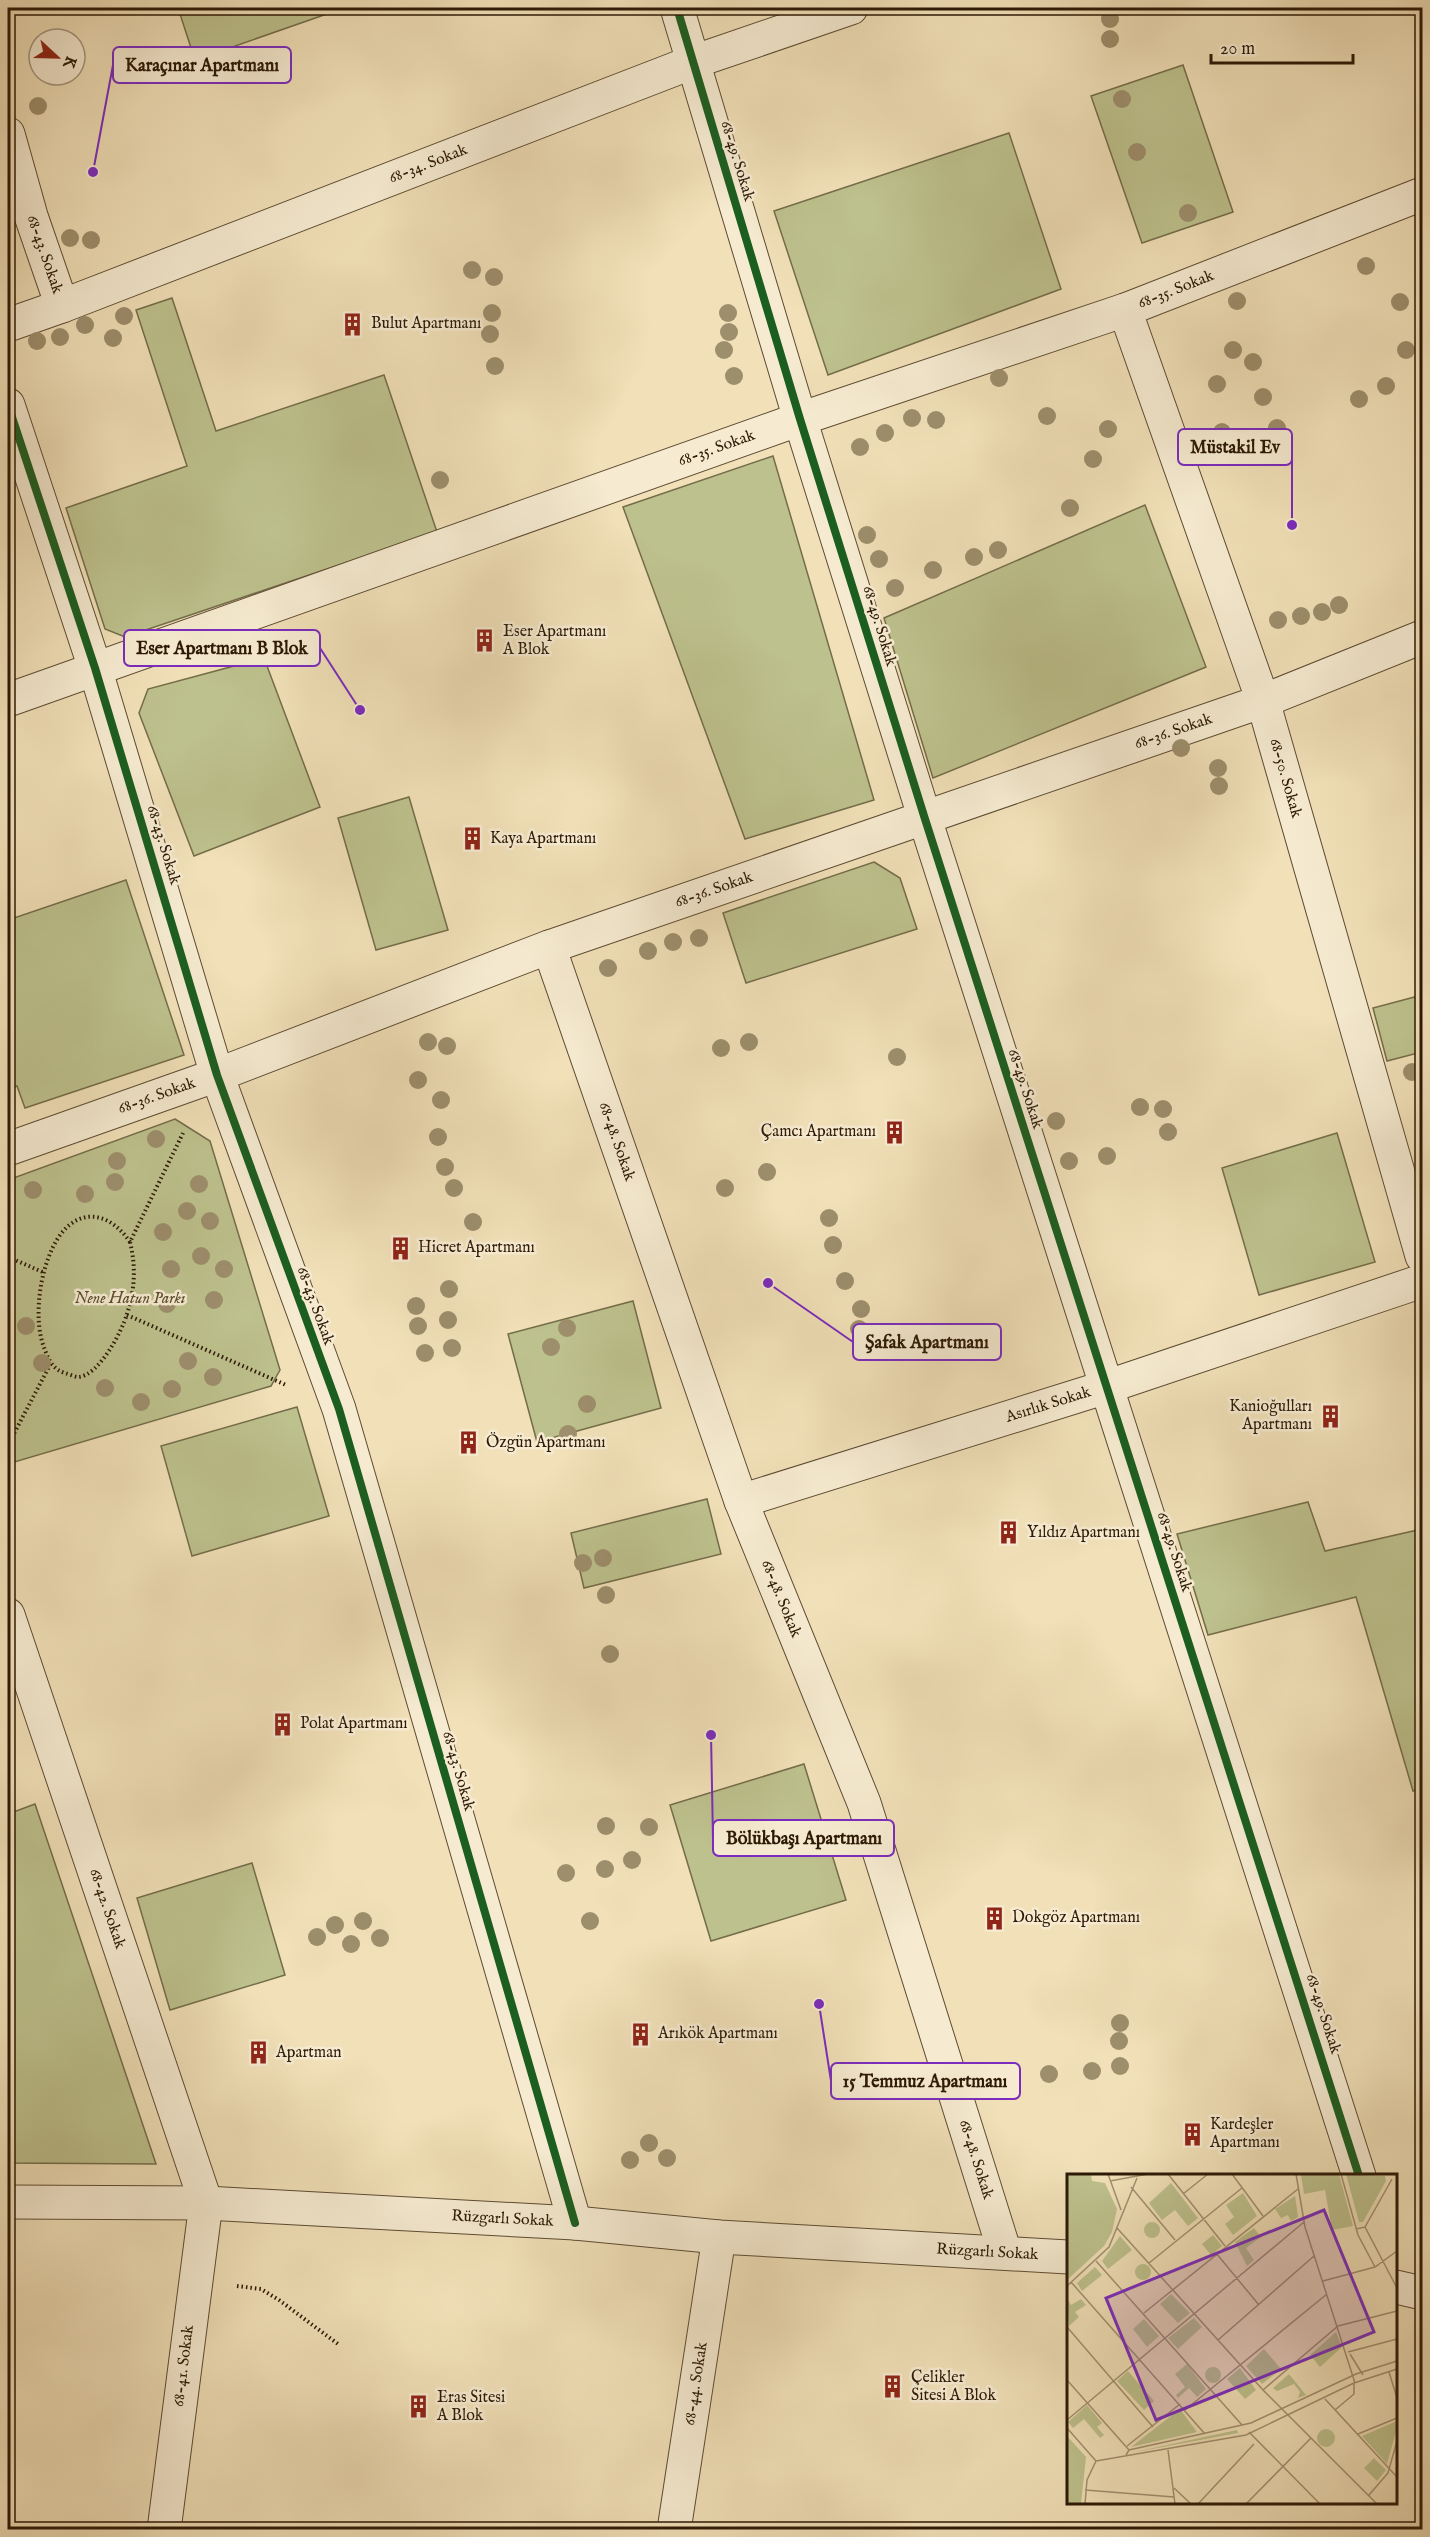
<svg xmlns="http://www.w3.org/2000/svg" width="1430" height="2537" font-family="'IM FELL English',serif">
<rect width="100%" height="100%" fill="#f1e0b8"/>
<filter id="stains"><feTurbulence type="fractalNoise" baseFrequency=".00333" numOctaves="4"/><feColorMatrix values="0 0 0 0 .2 0 0 0 0 .09 0 0 0 0 .02 0 0 0 .5 -.17"/></filter>
<radialGradient id="worn" r=".72"><stop offset=".6" stop-color="#630" stop-opacity="0"/><stop offset="1" stop-color="#630" stop-opacity=".3"/></radialGradient>
<path fill="#bdc18d" stroke="#746d4a" stroke-width="1.5" d="M 178,8 L 344,8 L 195,60 Z
M 1183,65 L 1233,212 L 1142,243 L 1091,96 Z
M 1009,133 L 1061,289 L 828,375 L 774,211 Z
M 172,298 L 216,431 L 384,375 L 437,532 L 125,637 L 105,629 L 66,508 L 187,466 L 136,310 Z
M 773,456 L 874,800 L 745,839 L 623,507 Z
M 1145,505 L 1206,667 L 933,778 L 884,618 Z
M 264,658 L 320,807 L 194,856 L 139,713 L 148,689 Z
M 409,797 L 448,930 L 376,950 L 338,818 Z
M 874,862 L 900,878 L 917,929 L 746,983 L 723,913 Z
M 126,880 L 184,1055 L 25,1108 L 17,1086 L 8,1089 L 8,920 Z
M 1422,995 L 1422,1052 L 1387,1061 L 1373,1008 Z
M 175,1119 L 210,1141 L 280,1370 L 271,1386 L 11,1463 L 8,1461 L 8,1180 Z
M 1337,1133 L 1375,1262 L 1259,1295 L 1222,1168 Z
M 633,1301 L 661,1408 L 537,1442 L 508,1334 Z
M 297,1407 L 329,1516 L 192,1556 L 161,1446 Z
M 707,1499 L 721,1554 L 584,1588 L 571,1533 Z
M 1308,1502 L 1325,1551 L 1422,1529 L 1422,1789 L 1413,1791 L 1356,1597 L 1208,1635 L 1177,1534 Z
M 804,1764 L 846,1900 L 711,1941 L 670,1805 Z
M 35,1804 L 156,2164 L 8,2163 L 8,1814 Z
M 252,1863 L 285,1975 L 170,2010 L 137,1898 Z"/>
<g fill="none" stroke-linecap="round" stroke-linejoin="round">
<defs>
<g id="minor">
<path d="M 677,8 L 800,419 L 925,819 L 1359,2176"/>
<path id="s1" d="M 8,134 L 31,216 L 62,306"/>
<path id="s2" d="M 1125,310 L 1263,701 L 1422,1256"/>
<path id="s3" d="M 8,325 L 62,306 L 693,62 L 851,8"/>
<path d="M 8,405 L 95,668 L 217,1075 L 339,1409 L 575,2223"/>
<path id="s4" d="M 8,700 L 800,419 L 1125,310 L 1422,194"/>
<path id="s5" d="M 549,947 L 741,1501 L 864,1803 L 1005,2253"/>
<path id="s6" d="M 8,1149 L 217,1075 L 549,947 L 1263,701 L 1422,637"/>
<path id="s7" d="M 741,1501 L 1106,1387 L 1422,1281"/>
<path id="s8" d="M 8,1615 L 206,2203 L 164,2530"/>
<path id="s9" d="M 8,2202 L 206,2203 L 575,2223 L 719,2237 L 1068,2257"/>
<path d="M 1396,2287 L 1422,2293"/>
<path id="s10" d="M 674,2530 L 719,2237"/>
</g>
</defs>
<use href="#minor" stroke="#5d4b32" stroke-width="35"/>
<path stroke="#2c1906" stroke-width="4" stroke-dasharray="1.5 3" stroke-linecap="butt" d="M 130,1242 C 106,1207 72,1208 53,1247 C 39,1275 33,1322 45,1350 C 49,1361 54,1370 65,1373 C 69,1374 75,1377 78,1377 C 99,1376 122,1331 127,1314 C 135,1290 136,1266 130,1242 L 183,1133
M 8,1257 L 45,1273
M 127,1315 L 286,1385
M 8,1445 L 51,1363
M 237,2286 L 261,2289 L 279,2300 L 338,2344"/>
<use href="#minor" stroke="#f6ebd1" stroke-width="33"/>
<defs>
<path id="cycleway" d="M 677,8 L 800,419 L 925,819 L 1359,2176
M 8,405 L 95,668 L 217,1075 L 339,1409 L 575,2223"/>
</defs>
<use href="#cycleway" stroke="#f6ebd1" stroke-width="11"/>
<use href="#cycleway" stroke="#1b5e20" stroke-width="8"/>
</g>
<g fill="#9d8e6c">
<circle cx="1110" cy="19" r="9"/>
<circle cx="1110" cy="39" r="9"/>
<circle cx="1122" cy="99" r="9"/>
<circle cx="38" cy="106" r="9"/>
<circle cx="1137" cy="152" r="9"/>
<circle cx="1188" cy="213" r="9"/>
<circle cx="70" cy="238" r="9"/>
<circle cx="91" cy="240" r="9"/>
<circle cx="1366" cy="266" r="9"/>
<circle cx="472" cy="270" r="9"/>
<circle cx="494" cy="277" r="9"/>
<circle cx="1237" cy="301" r="9"/>
<circle cx="1400" cy="302" r="9"/>
<circle cx="492" cy="313" r="9"/>
<circle cx="728" cy="313" r="9"/>
<circle cx="124" cy="316" r="9"/>
<circle cx="85" cy="325" r="9"/>
<circle cx="729" cy="332" r="9"/>
<circle cx="490" cy="334" r="9"/>
<circle cx="60" cy="337" r="9"/>
<circle cx="113" cy="338" r="9"/>
<circle cx="37" cy="341" r="9"/>
<circle cx="724" cy="350" r="9"/>
<circle cx="1233" cy="350" r="9"/>
<circle cx="1406" cy="350" r="9"/>
<circle cx="1253" cy="362" r="9"/>
<circle cx="495" cy="366" r="9"/>
<circle cx="734" cy="376" r="9"/>
<circle cx="999" cy="378" r="9"/>
<circle cx="1217" cy="384" r="9"/>
<circle cx="1386" cy="386" r="9"/>
<circle cx="1263" cy="397" r="9"/>
<circle cx="1359" cy="399" r="9"/>
<circle cx="1047" cy="416" r="9"/>
<circle cx="912" cy="418" r="9"/>
<circle cx="936" cy="420" r="9"/>
<circle cx="1277" cy="428" r="9"/>
<circle cx="1108" cy="429" r="9"/>
<circle cx="1222" cy="432" r="9"/>
<circle cx="885" cy="433" r="9"/>
<circle cx="860" cy="447" r="9"/>
<circle cx="1093" cy="459" r="9"/>
<circle cx="440" cy="480" r="9"/>
<circle cx="1070" cy="508" r="9"/>
<circle cx="867" cy="535" r="9"/>
<circle cx="998" cy="550" r="9"/>
<circle cx="974" cy="557" r="9"/>
<circle cx="879" cy="559" r="9"/>
<circle cx="933" cy="570" r="9"/>
<circle cx="895" cy="588" r="9"/>
<circle cx="1339" cy="605" r="9"/>
<circle cx="1322" cy="612" r="9"/>
<circle cx="1301" cy="616" r="9"/>
<circle cx="1278" cy="620" r="9"/>
<circle cx="1181" cy="748" r="9"/>
<circle cx="1218" cy="768" r="9"/>
<circle cx="1219" cy="786" r="9"/>
<circle cx="699" cy="938" r="9"/>
<circle cx="673" cy="942" r="9"/>
<circle cx="648" cy="951" r="9"/>
<circle cx="608" cy="968" r="9"/>
<circle cx="428" cy="1042" r="9"/>
<circle cx="749" cy="1042" r="9"/>
<circle cx="447" cy="1046" r="9"/>
<circle cx="721" cy="1048" r="9"/>
<circle cx="897" cy="1057" r="9"/>
<circle cx="1412" cy="1072" r="9"/>
<circle cx="418" cy="1080" r="9"/>
<circle cx="441" cy="1100" r="9"/>
<circle cx="1140" cy="1107" r="9"/>
<circle cx="1163" cy="1109" r="9"/>
<circle cx="1056" cy="1121" r="9"/>
<circle cx="1168" cy="1132" r="9"/>
<circle cx="438" cy="1137" r="9"/>
<circle cx="156" cy="1139" r="9"/>
<circle cx="1107" cy="1156" r="9"/>
<circle cx="117" cy="1161" r="9"/>
<circle cx="1069" cy="1161" r="9"/>
<circle cx="445" cy="1167" r="9"/>
<circle cx="767" cy="1172" r="9"/>
<circle cx="115" cy="1182" r="9"/>
<circle cx="199" cy="1184" r="9"/>
<circle cx="454" cy="1188" r="9"/>
<circle cx="725" cy="1188" r="9"/>
<circle cx="33" cy="1190" r="9"/>
<circle cx="85" cy="1194" r="9"/>
<circle cx="187" cy="1211" r="9"/>
<circle cx="829" cy="1218" r="9"/>
<circle cx="210" cy="1221" r="9"/>
<circle cx="473" cy="1222" r="9"/>
<circle cx="163" cy="1232" r="9"/>
<circle cx="833" cy="1245" r="9"/>
<circle cx="201" cy="1256" r="9"/>
<circle cx="171" cy="1269" r="9"/>
<circle cx="224" cy="1269" r="9"/>
<circle cx="845" cy="1281" r="9"/>
<circle cx="449" cy="1289" r="9"/>
<circle cx="214" cy="1300" r="9"/>
<circle cx="167" cy="1304" r="9"/>
<circle cx="416" cy="1306" r="9"/>
<circle cx="861" cy="1309" r="9"/>
<circle cx="448" cy="1320" r="9"/>
<circle cx="26" cy="1326" r="9"/>
<circle cx="418" cy="1326" r="9"/>
<circle cx="567" cy="1328" r="9"/>
<circle cx="859" cy="1329" r="9"/>
<circle cx="551" cy="1347" r="9"/>
<circle cx="452" cy="1348" r="9"/>
<circle cx="425" cy="1353" r="9"/>
<circle cx="188" cy="1361" r="9"/>
<circle cx="42" cy="1363" r="9"/>
<circle cx="213" cy="1377" r="9"/>
<circle cx="105" cy="1388" r="9"/>
<circle cx="172" cy="1389" r="9"/>
<circle cx="141" cy="1402" r="9"/>
<circle cx="587" cy="1404" r="9"/>
<circle cx="568" cy="1434" r="9"/>
<circle cx="603" cy="1558" r="9"/>
<circle cx="583" cy="1563" r="9"/>
<circle cx="606" cy="1595" r="9"/>
<circle cx="610" cy="1654" r="9"/>
<circle cx="606" cy="1826" r="9"/>
<circle cx="649" cy="1827" r="9"/>
<circle cx="632" cy="1860" r="9"/>
<circle cx="605" cy="1869" r="9"/>
<circle cx="566" cy="1873" r="9"/>
<circle cx="363" cy="1921" r="9"/>
<circle cx="590" cy="1921" r="9"/>
<circle cx="335" cy="1925" r="9"/>
<circle cx="317" cy="1937" r="9"/>
<circle cx="380" cy="1938" r="9"/>
<circle cx="351" cy="1944" r="9"/>
<circle cx="1120" cy="2023" r="9"/>
<circle cx="1119" cy="2041" r="9"/>
<circle cx="1120" cy="2066" r="9"/>
<circle cx="1092" cy="2071" r="9"/>
<circle cx="1049" cy="2074" r="9"/>
<circle cx="649" cy="2143" r="9"/>
<circle cx="667" cy="2158" r="9"/>
<circle cx="630" cy="2160" r="9"/>
</g>
<defs>
<symbol id="building-bare" viewBox="-9 -9 18 18"><path d="M-4-6H4V6H1V3H-1V6H-4ZM-2.5-4.3h1.7v1.8h-1.7ZM.8-4.3h1.7v1.8H.8ZM-2.5-1h1.7V.8h-1.7ZM.8-1h1.7V.8H.8Z" fill="#8f2418" stroke="#f6ebd1" stroke-width="2.5" paint-order="stroke"/></symbol>
</defs>
<g fill-rule="evenodd">
<use href="#building-bare" x="336" y="308" width="33" height="33"/>
<use href="#building-bare" x="468" y="624" width="33" height="33"/>
<use href="#building-bare" x="456" y="822" width="33" height="33"/>
<use href="#building-bare" x="878" y="1116" width="33" height="33"/>
<use href="#building-bare" x="384" y="1232" width="33" height="33"/>
<use href="#building-bare" x="1314" y="1400" width="33" height="33"/>
<use href="#building-bare" x="452" y="1426" width="33" height="33"/>
<use href="#building-bare" x="992" y="1516" width="33" height="33"/>
<use href="#building-bare" x="266" y="1708" width="33" height="33"/>
<use href="#building-bare" x="978" y="1902" width="33" height="33"/>
<use href="#building-bare" x="624" y="2018" width="33" height="33"/>
<use href="#building-bare" x="242" y="2036" width="33" height="33"/>
<use href="#building-bare" x="1176" y="2118" width="33" height="33"/>
<use href="#building-bare" x="876" y="2370" width="33" height="33"/>
<use href="#building-bare" x="402" y="2390" width="33" height="33"/>
</g>
<g text-anchor="middle" dominant-baseline="central" stroke-width="5" stroke-linejoin="round" paint-order="stroke">
<g font-size="16" fill="#2c1906" stroke="#f6ebd1">
<text transform="translate(737 161) rotate(73)">68-49. Sokak</text>
<text stroke="none"><textPath href="#s3" startOffset="450">68-34. Sokak</textPath></text>
<text stroke="none"><textPath href="#s1" startOffset="126">68-43. Sokak</textPath></text>
<text stroke="none"><textPath href="#s4" startOffset="1238">68-35. Sokak</textPath></text>
<text stroke="none"><textPath href="#s4" startOffset="752">68-35. Sokak</textPath></text>
<text transform="translate(879 626) rotate(73)">68-49. Sokak</text>
<text stroke="none"><textPath href="#s6" startOffset="1238">68-36. Sokak</textPath></text>
<text stroke="none"><textPath href="#s2" startOffset="495">68-50. Sokak</textPath></text>
<text transform="translate(163 845) rotate(73)">68-43. Sokak</text>
<text stroke="none"><textPath href="#s6" startOffset="752">68-36. Sokak</textPath></text>
<text transform="translate(1025 1089) rotate(72)">68-49. Sokak</text>
<text stroke="none"><textPath href="#s6" startOffset="158">68-36. Sokak</textPath></text>
<text stroke="none"><textPath href="#s5" startOffset="206">68-48. Sokak</textPath></text>
<text transform="translate(315 1306) rotate(70)">68-43. Sokak</text>
<text stroke="none"><textPath href="#s7" startOffset="322">Asırlık Sokak</textPath></text>
<text transform="translate(1174 1552) rotate(72)">68-49. Sokak</text>
<text stroke="none"><textPath href="#s5" startOffset="692">68-48. Sokak</textPath></text>
<text transform="translate(458 1771) rotate(74)">68-43. Sokak</text>
<text stroke="none"><textPath href="#s8" startOffset="310">68-42. Sokak</textPath></text>
<text transform="translate(1323 2014) rotate(72)">68-49. Sokak</text>
<text stroke="none"><textPath href="#s5" startOffset="1286">68-48. Sokak</textPath></text>
<text stroke="none"><textPath href="#s9" startOffset="495">Rüzgarlı Sokak</textPath></text>
<text stroke="none"><textPath href="#s9" startOffset="981">Rüzgarlı Sokak</textPath></text>
<text transform="translate(184 2366) rotate(-83)">68-41. Sokak</text>
<text stroke="none"><textPath href="#s10" startOffset="148">68-44. Sokak</textPath></text>
</g>
<g font-size="16" fill="#2c1906" stroke="#f6ebd1" text-anchor="start">
<text x="371" y="324">Bulut Apartmanı</text>
<text x="503" y="632">Eser Apartmanı<tspan x="503" dy="18">A Blok</tspan></text>
<text x="490" y="839">Kaya Apartmanı</text>
<text x="876" y="1132" text-anchor="end">Çamcı Apartmanı</text>
<text x="418" y="1248">Hicret Apartmanı</text>
<text x="1312" y="1407" text-anchor="end">Kanioğulları<tspan x="1312" dy="18">Apartmanı</tspan></text>
<text x="486" y="1443">Özgün Apartmanı</text>
<text x="1027" y="1533">Yıldız Apartmanı</text>
<text x="300" y="1724">Polat Apartmanı</text>
<text x="1012" y="1918">Dokgöz Apartmanı</text>
<text x="658" y="2034">Arıkök Apartmanı</text>
<text x="276" y="2053">Apartman</text>
<text x="1210" y="2125">Kardeşler<tspan x="1210" dy="18">Apartmanı</tspan></text>
<text x="911" y="2378">Çelikler<tspan x="911" dy="18">Sitesi A Blok</tspan></text>
<text x="437" y="2398">Eras Sitesi<tspan x="437" dy="18">A Blok</tspan></text>
</g>
<g font-size="16" font-style="italic" fill="#584b2e" stroke="#f6ebd1">
<text x="130" y="1299">Nene Hatun Parkı</text>
</g>
</g>
<g transform="translate(1067 2174)">
<rect width="330" height="330" fill="#f1e0b8"/>
<path d="M 0,0 L 24,0 L 25,7 L 38,9 L 50,35 L 45,58 L 37,72 L 0,106 ZM 272,0 L 286,52 L 265,56 L 258,16 L 237,20 L 234,1 ZM 279,0 L 318,2 L 319,7 L 296,48 L 292,48 ZM 104,9 L 131,44 L 121,52 L 108,36 L 95,46 L 82,29 ZM 176,19 L 190,42 L 166,61 L 158,50 L 167,43 L 159,31 ZM 228,22 L 231,43 L 224,47 L 221,41 L 214,44 L 208,35 ZM77 56a8 8 0 1 1 16 0a8 8 0 1 1-16 0ZM 187,54 L 194,63 L 179,74 L 187,86 L 180,92 L 168,68 ZM 146,61 L 155,72 L 144,81 L 135,70 ZM 53,62 L 65,76 L 41,95 L 35,87 ZM68 98a8 8 0 1 1 16 0a8 8 0 1 1-16 0ZM 28,93 L 35,101 L 15,117 L 10,109 ZM 104,120 L 123,139 L 111,149 L 93,130 ZM 0,124 L 4,131 L 14,125 L 19,131 L 8,138 L 12,143 L 2,152 ZM 127,144 L 135,153 L 111,175 L 101,164 ZM 77,145 L 92,162 L 80,173 L 66,155 ZM 269,158 L 275,173 L 253,193 L 243,181 ZM 197,175 L 214,195 L 195,210 L 179,192 ZM 120,190 L 139,215 L 130,223 L 122,214 L 111,224 L 109,221 L 118,213 L 108,200 ZM138 201a8 8 0 1 1 16 0a8 8 0 1 1-16 0ZM 173,194 L 189,216 L 178,225 L 160,205 ZM 61,197 L 87,227 L 77,236 L 50,207 ZM 222,200 L 239,221 L 231,224 L 233,218 L 227,210 L 210,217 L 206,214 ZM 20,231 L 35,249 L 30,253 L 37,261 L 33,264 L 17,245 L 6,254 L 1,248 ZM 113,235 L 130,258 L 64,273 ZM 330,247 L 330,254 L 320,290 L 295,262 ZM250 264a9 9 0 1 1 18 0a9 9 0 1 1-18 0ZM 170,256 L 171,259 L 63,279 ZM 0,262 L 19,283 L 14,330 L 0,330 ZM 307,284 L 319,296 L 310,307 L 297,294 Z" fill="#bdc18d"/>
<path fill="none" stroke="#a29071" stroke-width="1.5" d="M 41,0 L 54,36M 101,0 L 158,72M 165,0 L 196,42M 229,0 L 238,53 L 288,209M 274,0 L 291,61 L 308,93M 43,7 L 81,0M 64,13 L 108,66M 116,20 L 141,0M 298,53 L 325,5M 50,54 L 196,216 L 310,330M 289,55 L 298,53 L 330,114M 149,79 L 192,131M 29,87 L 175,251M 82,89 L 175,14M 256,107 L 308,93 L 330,77M 4,108 L 138,260M 0,112 L 42,73 L 70,4M 77,139 L 231,15M 0,153 L 86,253M 151,166 L 247,82M 281,178 L 330,165M 283,180 L 296,201M 322,198 L 330,224M 0,206 L 62,276M 196,216 L 271,152 L 330,137M 258,225 L 330,303M 118,236 L 260,120M 268,236 L 287,220 L 287,209M 0,246 L 237,48M 0,254 L 29,287M 182,258 L 253,330M 291,260 L 330,244M 60,272 L 113,230M 101,276 L 108,330M 59,281 L 62,276 L 184,249 L 289,200 L 330,187M 29,287 L 179,261 L 287,209 L 330,195M 107,314 L 124,330M 18,316 L 107,323M 302,321 L 321,299 L 330,267M 18,330 L 20,306 L 29,287M 131,330 L 187,270M 179,330 L 244,264"/>
<path fill="#7b2cbf" fill-opacity="0.15" stroke="#7b2cbf" stroke-width="3" d="M 257,36 L 307,158 L 89,246 L 39,124 Z"/>
<rect width="330" height="330" fill="none" stroke="#2c1906" stroke-width="3"/>
</g>
<path fill="none" stroke="#7b2cbf" stroke-width="2" d="M93 172L113 65M1292 525L1292 447M360 710L320 648M768 1283L853 1342M711 1735L713 1838M819 2004L831 2081"/>
<g fill="#7b2cbf" stroke="#f6ebd1" stroke-width="2">
<circle cx="93" cy="172" r="6"/>
<circle cx="1292" cy="525" r="6"/>
<circle cx="360" cy="710" r="6"/>
<circle cx="768" cy="1283" r="6"/>
<circle cx="711" cy="1735" r="6"/>
<circle cx="819" cy="2004" r="6"/>
</g>
<g fill="#f6ebd1" stroke="#7b2cbf" stroke-width="2">
<rect x="113" y="47" width="178" height="36" rx="6"/>
<rect x="1178" y="429" width="114" height="36" rx="6"/>
<rect x="124" y="630" width="196" height="36" rx="6"/>
<rect x="853" y="1324" width="148" height="36" rx="6"/>
<rect x="713" y="1820" width="181" height="36" rx="6"/>
<rect x="831" y="2063" width="189" height="36" rx="6"/>
</g>
<g font-size="18" text-anchor="middle" font-weight="bold" fill="#2c1906">
<text x="202" y="71">Karaçınar Apartmanı</text>
<text x="1235" y="453">Müstakil Ev</text>
<text x="222" y="654">Eser Apartmanı B Blok</text>
<text x="927" y="1348">Şafak Apartmanı</text>
<text x="804" y="1844">Bölükbaşı Apartmanı</text>
<text x="925" y="2087">15 Temmuz Apartmanı</text>
</g>
<rect width="1430" height="2537" fill="none" stroke="#f1e0b8" stroke-width="30"/>
<rect x="9" y="9" width="1412" height="2519" fill="none" stroke="#2c1906" stroke-width="3"/>
<rect x="15" y="15" width="1400" height="2507" fill="none" stroke="#2c1906" stroke-width="1.5"/>
<g transform="translate(57 57) rotate(112)"><circle r="28" fill="#f6ebd1" stroke="#a59780" stroke-width="1.5"/>
<path d="M0-4.5L10 22L0 15L-10 22Z" fill="#8f2418"/>
<text y="-9" font-size="16" font-weight="bold" text-anchor="middle" fill="#2c1906">K</text>
</g>
<path d="M1211 54v9h142v-9" fill="none" stroke="#2c1906" stroke-width="3"/>
<text x="1220" y="54" font-size="18" fill="#2c1906" stroke="#f6ebd1" stroke-width="4.5" paint-order="stroke">20 m</text>
<rect width="100%" height="100%" filter="url(#stains)"/>
<rect width="100%" height="100%" fill="url(#worn)"/>
</svg>
